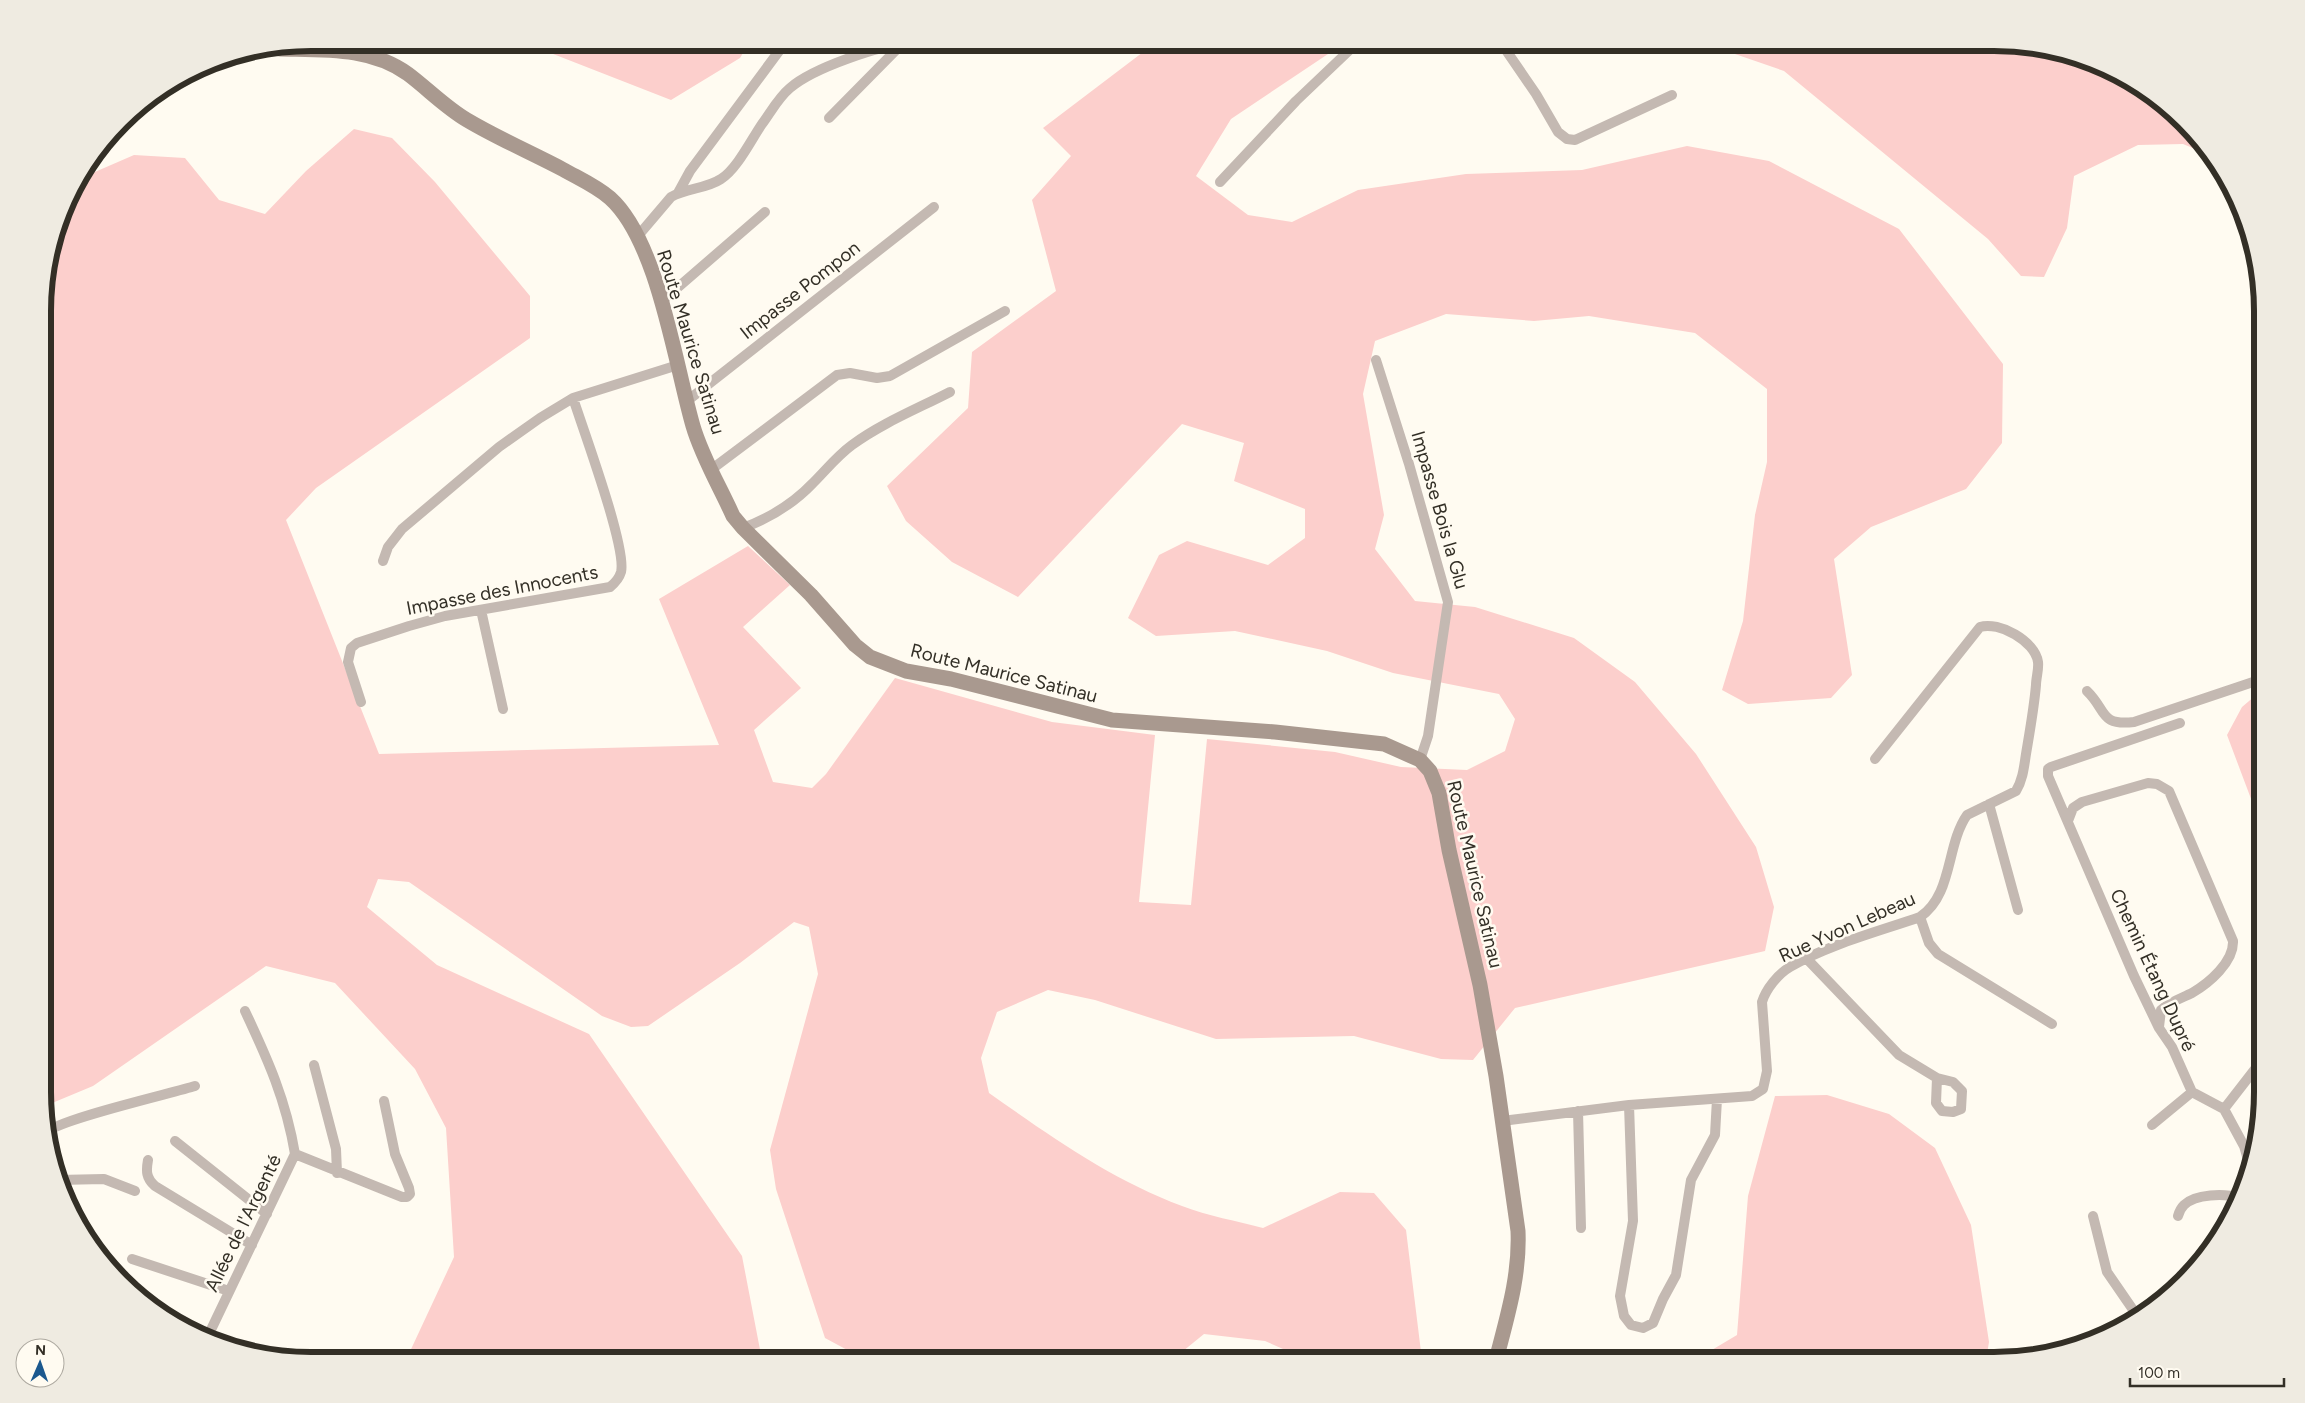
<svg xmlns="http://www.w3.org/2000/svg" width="2305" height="1403" font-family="Figtree,sans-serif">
<rect width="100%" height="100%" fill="#fffbf1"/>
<path fill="#fccfcc" d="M 525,43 L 749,43 L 740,58 L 671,100 Z
M 1155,43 L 1329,43 L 1331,52 L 1231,119 L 1196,176 L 1248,215 L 1292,222 L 1358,190 L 1466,174 L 1582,170 L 1687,146 L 1769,161 L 1899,229 L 2003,364 L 2002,443 L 1966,489 L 1871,527 L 1834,559 L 1852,675 L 1831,698 L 1748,704 L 1722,690 L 1743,621 L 1755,515 L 1767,462 L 1767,389 L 1695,333 L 1589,316 L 1534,321 L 1446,314 L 1375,341 L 1363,394 L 1384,515 L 1375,549 L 1415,601 L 1475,607 L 1574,638 L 1635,682 L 1696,754 L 1756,847 L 1774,907 L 1765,951 L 1515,1008 L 1473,1060 L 1441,1059 L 1354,1036 L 1216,1039 L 1095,1000 L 1048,990 L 997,1012 L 981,1058 L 989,1093 C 1050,1136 1112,1180 1182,1206 C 1208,1216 1237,1221 1263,1228 L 1340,1192 L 1374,1193 L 1406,1230 L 1422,1360 L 1308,1360 L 1265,1341 L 1204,1334 L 1172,1360 L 949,1360 L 947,1358 L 851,1352 L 825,1338 L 776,1189 L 770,1150 L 818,974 L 809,927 L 794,922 L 740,963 L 648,1026 L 631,1027 L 602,1016 L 409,882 L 378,879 L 367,907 L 437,965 L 589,1034 L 742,1256 L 762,1360 L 406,1360 L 454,1257 L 446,1128 L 415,1069 L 335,983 L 266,966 L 93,1086 L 45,1106 L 45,277 L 70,192 L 81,178 L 134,155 L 185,158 L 219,200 L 265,214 L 306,171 L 354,129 L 392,138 L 435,182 L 530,296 L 530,338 L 316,488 L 286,520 L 379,754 L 719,745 L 659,599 L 748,546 L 790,585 L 743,627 L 801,688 L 754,730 L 773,782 L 812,788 L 826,774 L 895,678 L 1052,722 L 1155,735 L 1139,902 L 1191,905 L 1207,739 L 1335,752 L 1401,767 L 1467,770 L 1505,751 L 1515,719 L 1499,694 L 1393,673 L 1327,651 L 1235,631 L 1156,636 L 1128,618 L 1159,555 L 1187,541 L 1268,565 L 1305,538 L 1305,509 L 1234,481 L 1244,443 L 1182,424 L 1018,597 L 952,562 L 906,521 L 887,486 L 968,408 L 972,352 L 1056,291 L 1032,200 L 1071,156 L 1043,128 Z
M 1703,43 L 1994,43 L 2064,52 L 2143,88 L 2196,134 L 2212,156 L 2183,144 L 2138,145 L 2074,176 L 2067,228 L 2044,277 L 2021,276 L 1988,239 L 1784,71 Z
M 2262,690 L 2262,828 L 2227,735 L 2242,707 Z
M 1827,1095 L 1889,1114 L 1935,1148 L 1971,1225 L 1989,1342 L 1986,1360 L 1695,1360 L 1737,1335 L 1748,1196 L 1775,1096 Z"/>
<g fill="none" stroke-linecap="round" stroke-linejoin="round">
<path stroke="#c4b9b2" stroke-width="10" d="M 1501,43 L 1536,94 L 1558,132 L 1567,139 L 1575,140 L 1672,95
M 829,118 L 902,44
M 1220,182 L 1296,101 L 1357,43
M 678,193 L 690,171 L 785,43
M 637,237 L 671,197 C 686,188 706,189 721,179 C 737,169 751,140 762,124 C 771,112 778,98 790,88 C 813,68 880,45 910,43
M 661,302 L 765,212
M 1376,360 L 1409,464 L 1448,602 L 1428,736 L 1420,760
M 687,401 L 934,207
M 712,469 L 837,375 L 850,373 L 877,378 L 890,376 L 1005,311
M 743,528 C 770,518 793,504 813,483 C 826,470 837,456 852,445 C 882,423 917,409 950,392
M 383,561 L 388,547 L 402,529 L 499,447 L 540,418 L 573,398 L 678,365
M 481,610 L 503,709
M 2087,691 C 2107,710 2099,726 2134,722 L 2262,679
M 361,702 L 348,662 L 351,648 L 357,643 L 409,626 L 445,616 L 610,587 C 615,583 619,579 621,572 C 627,548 583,429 573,398
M 2180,723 L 2051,767 L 2048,769 L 2048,776 L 2134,976 L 2159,1028 L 2172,1047 L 2192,1092 L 2224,1109 L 2244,1146 L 2250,1167
M 1989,804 L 2018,910
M 2068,821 L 2073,808 L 2082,802 L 2148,783 L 2157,784 L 2169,791 L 2233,941 C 2234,962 2209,983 2192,993 C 2182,998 2169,1002 2161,1010 L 2159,1027
M 1920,917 L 1929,943 L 1938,954 L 2052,1024
M 1807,959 L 1899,1055 L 1937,1078 L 1953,1082 L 1962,1091 L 1961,1109 L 1953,1112 L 1942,1111 L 1936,1103 L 1937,1078
M 314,1065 L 336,1149 L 337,1173
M 1629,1105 L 1633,1221 L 1620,1296 L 1624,1316 L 1631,1325 L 1643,1328 L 1653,1323 L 1663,1299 L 1676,1275 L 1691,1180 L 1715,1135 L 1717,1099
M 2224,1109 L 2262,1060
M 1578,1111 L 1581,1228
M 1502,1121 L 1629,1105 L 1752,1096 L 1763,1089 L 1767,1071 L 1762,1002 C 1766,989 1778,974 1790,967 C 1827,945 1880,931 1920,917 C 1953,895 1946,845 1967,815 L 2016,791 C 2023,779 2024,767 2026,754 C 2030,730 2034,708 2036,685 C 2036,678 2039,669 2038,662 C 2035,641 1999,621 1980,627 L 1875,759
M 2152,1125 L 2192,1092
M 46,1133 C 55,1120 173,1093 195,1086
M 175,1141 L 267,1214
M 295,1154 L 402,1197 L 407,1197 L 410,1194 L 409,1188 L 395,1154 L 384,1101
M 148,1160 C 146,1171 146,1178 155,1186 L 252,1245
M 58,1180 L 104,1179 L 135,1191
M 2093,1216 L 2107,1272 L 2138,1317
M 2178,1216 C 2179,1212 2181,1208 2184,1205 C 2195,1194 2225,1193 2238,1198
M 132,1259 L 229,1291
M 208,1336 L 295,1154 C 286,1100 268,1060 245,1011"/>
<path stroke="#a9998f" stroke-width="15" d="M 280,49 C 324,50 371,47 408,74 C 428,89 445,107 467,120 C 499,139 532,153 564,170 C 580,179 596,186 610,198 C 658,241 675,364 693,426 C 702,457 720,487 733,516 L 743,528 L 811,595 L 855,645 L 870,657 L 906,671 L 951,679 L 1112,720 L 1275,732 L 1384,744 L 1420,760 L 1430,771 L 1439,793 L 1449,850 L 1480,985 L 1496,1076 L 1518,1231 C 1520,1276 1507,1317 1496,1360"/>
</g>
<g text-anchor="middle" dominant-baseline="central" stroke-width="5" stroke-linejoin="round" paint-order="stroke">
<g font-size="19" fill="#332f26" stroke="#fffbf1">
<text transform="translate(800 290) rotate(-38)">Impasse Pompon</text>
<text transform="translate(691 342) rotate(73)">Route Maurice Satinau</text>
<text transform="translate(1440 510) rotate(74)">Impasse Bois la Glu</text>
<text transform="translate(502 590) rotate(-11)">Impasse des Innocents</text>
<text transform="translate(1004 673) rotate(14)">Route Maurice Satinau</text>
<text transform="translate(1475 874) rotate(77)">Route Maurice Satinau</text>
<text transform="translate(1847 927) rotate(-24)">Rue Yvon Lebeau</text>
<text transform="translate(2153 970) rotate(65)">Chemin Étang Dupré</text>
<text transform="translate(243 1223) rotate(-64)">Allée de l'Argenté</text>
</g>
</g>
<path d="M0 0H2305V1403H0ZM311 51H1994A260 260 0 0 1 2254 311V1092A260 260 0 0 1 1994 1352H311A260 260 0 0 1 51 1092V311A260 260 0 0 1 311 51Z" fill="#efebe1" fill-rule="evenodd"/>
<path fill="none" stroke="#332f26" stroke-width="6" d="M311 51H1994A260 260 0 0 1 2254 311V1092A260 260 0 0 1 1994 1352H311A260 260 0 0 1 51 1092V311A260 260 0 0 1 311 51Z"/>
<g transform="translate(40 1363) rotate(2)"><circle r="24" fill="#fffbf1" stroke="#ada9a0"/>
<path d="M0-4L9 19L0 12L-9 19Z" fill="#1b588e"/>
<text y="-8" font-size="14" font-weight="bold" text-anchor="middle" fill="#332f26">N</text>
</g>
<path d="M2130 1378v8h154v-8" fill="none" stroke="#332f26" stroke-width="2.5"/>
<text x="2138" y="1378" font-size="15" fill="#332f26" stroke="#fffbf1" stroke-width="4" paint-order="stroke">100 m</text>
</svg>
